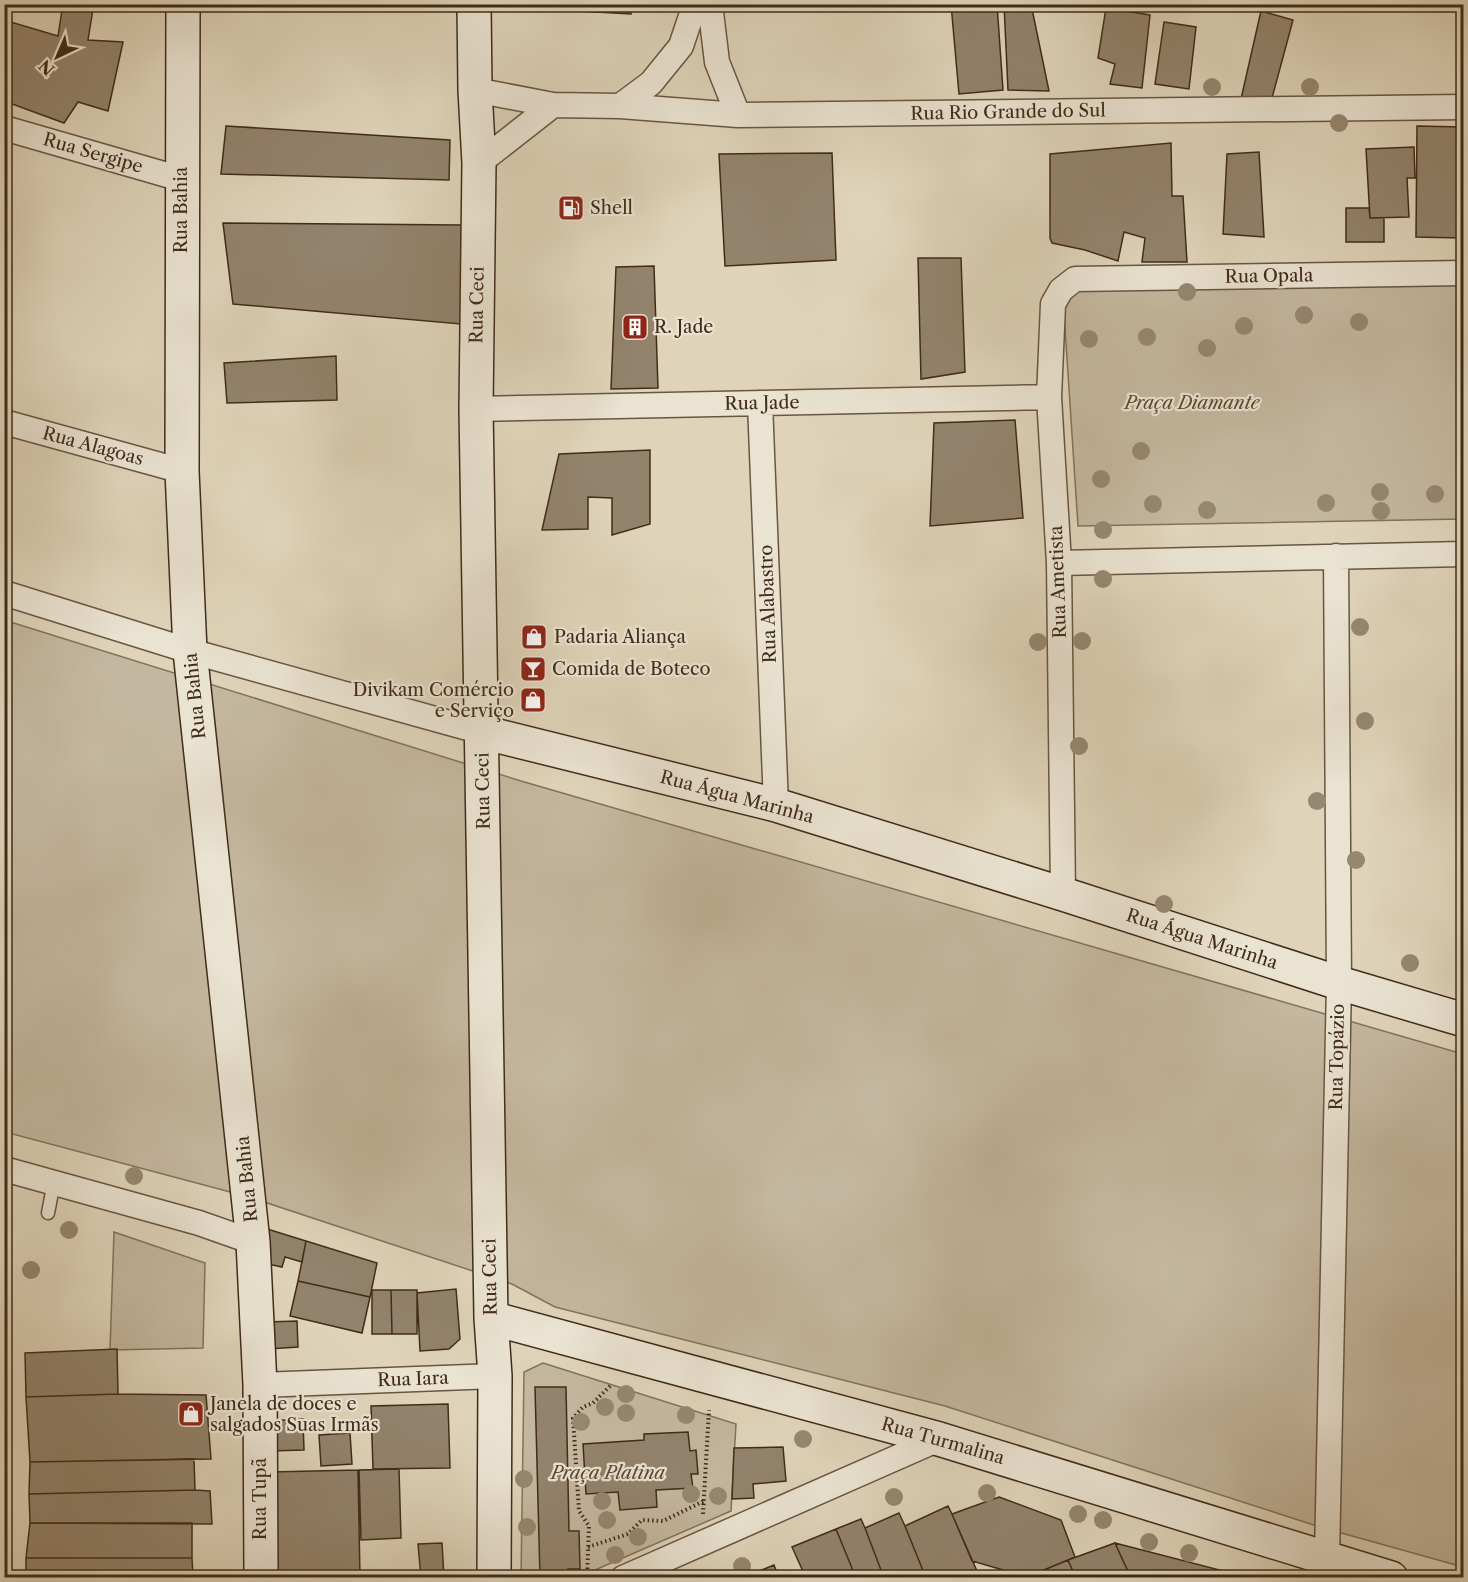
<svg xmlns="http://www.w3.org/2000/svg" width="1468" height="1582" font-family="'Libre Caslon Text',serif">
<rect width="100%" height="100%" fill="#dfd4ba"/>
<filter id="stains"><feTurbulence type="fractalNoise" baseFrequency=".00333" numOctaves="4"/><feColorMatrix values="0 0 0 0 .2 0 0 0 0 .09 0 0 0 0 .02 0 0 0 .5 -.17"/></filter>
<radialGradient id="worn" r=".72"><stop offset=".6" stop-color="#630" stop-opacity="0"/><stop offset="1" stop-color="#630" stop-opacity=".3"/></radialGradient>
<path fill="#c4b79f" stroke="#82725c" stroke-width="1.5" d="M 1062,282 L 1463,285 L 1463,519 L 1078,526 Z
M 4,620 L 521,781 L 1463,1054 L 1463,1567 L 1320,1527 L 945,1406 L 555,1307 L 512,1284 L 249,1197 L 5,1132 Z
M 114,1232 L 205,1263 L 203,1348 L 110,1350 Z
M 543,1363 L 736,1424 L 731,1511 L 579,1577 L 521,1578 L 524,1372 Z"/>
<path fill="#93836d" stroke="#412c19" stroke-width="1.5" d="M 63,4 L 79,4 L 93,9 L 88,40 L 123,42 L 108,111 L 78,102 L 64,123 L 4,101 L 4,20 L 58,36 Z
M 503,4 L 631,4 L 631,14 L 503,7 Z
M 951,4 L 997,4 L 1003,90 L 959,94 Z
M 1004,4 L 1031,4 L 1049,91 L 1008,90 Z
M 1106,8 L 1150,15 L 1142,88 L 1110,84 L 1115,64 L 1098,58 Z
M 1261,11 L 1293,20 L 1272,98 L 1241,99 Z
M 1164,22 L 1196,27 L 1189,89 L 1155,84 Z
M 226,126 L 450,140 L 449,180 L 221,174 Z
M 1417,126 L 1462,127 L 1461,238 L 1416,237 Z
M 1171,143 L 1172,196 L 1183,196 L 1187,262 L 1142,262 L 1145,238 L 1124,232 L 1118,261 L 1085,250 L 1052,243 L 1050,238 L 1050,154 Z
M 1414,147 L 1415,178 L 1407,178 L 1409,217 L 1370,218 L 1366,149 Z
M 1259,152 L 1264,237 L 1223,234 L 1227,154 Z
M 832,153 L 836,260 L 725,266 L 719,154 Z
M 1346,208 L 1369,208 L 1370,218 L 1384,218 L 1384,242 L 1346,242 Z
M 223,223 L 463,225 L 461,324 L 233,304 Z
M 918,258 L 961,258 L 965,372 L 921,379 Z
M 654,266 L 658,388 L 611,389 L 616,267 Z
M 336,356 L 337,400 L 227,403 L 224,363 Z
M 1015,420 L 1023,518 L 930,526 L 934,423 Z
M 650,450 L 650,524 L 612,535 L 612,498 L 588,497 L 588,529 L 542,530 L 559,454 Z
M 264,1228 L 306,1241 L 302,1262 L 285,1257 L 282,1267 L 263,1263 Z
M 306,1241 L 377,1263 L 370,1297 L 298,1281 Z
M 298,1281 L 370,1297 L 362,1333 L 290,1316 Z
M 456,1289 L 460,1339 L 449,1349 L 420,1351 L 417,1293 Z
M 372,1290 L 391,1290 L 392,1334 L 372,1334 Z
M 391,1290 L 417,1290 L 417,1334 L 392,1334 Z
M 297,1321 L 298,1347 L 268,1349 L 267,1322 Z
M 117,1349 L 118,1394 L 26,1397 L 25,1353 Z
M 535,1387 L 566,1387 L 569,1531 L 579,1531 L 580,1569 L 568,1569 L 569,1578 L 540,1578 Z
M 118,1394 L 206,1395 L 211,1459 L 30,1462 L 26,1397 Z
M 448,1404 L 450,1468 L 373,1469 L 371,1406 Z
M 303,1419 L 304,1450 L 269,1451 L 268,1421 Z
M 688,1432 L 690,1451 L 696,1450 L 698,1474 L 691,1474 L 693,1488 L 656,1490 L 657,1507 L 620,1510 L 618,1492 L 586,1494 L 583,1444 L 644,1440 L 644,1434 Z
M 350,1433 L 352,1464 L 321,1466 L 319,1435 Z
M 783,1447 L 786,1481 L 753,1484 L 754,1498 L 732,1499 L 734,1448 Z
M 194,1459 L 195,1490 L 29,1494 L 30,1462 Z
M 399,1469 L 401,1538 L 361,1540 L 359,1470 Z
M 358,1470 L 360,1578 L 273,1578 L 270,1472 Z
M 195,1490 L 210,1491 L 212,1524 L 30,1523 L 29,1494 Z
M 999,1497 L 1061,1520 L 1075,1557 L 1027,1577 L 972,1561 L 952,1514 Z
M 948,1506 L 952,1514 L 980,1578 L 926,1578 L 905,1526 Z
M 899,1513 L 905,1526 L 926,1578 L 884,1578 L 865,1528 Z
M 861,1519 L 865,1528 L 884,1578 L 856,1578 L 836,1529 Z
M 30,1523 L 192,1523 L 192,1558 L 26,1558 Z
M 836,1529 L 856,1578 L 806,1578 L 792,1547 Z
M 442,1543 L 444,1578 L 421,1578 L 418,1544 Z
M 1115,1543 L 1239,1575 L 1240,1578 L 1131,1578 Z
M 1115,1543 L 1131,1578 L 1076,1578 L 1068,1560 Z
M 26,1558 L 192,1558 L 193,1578 L 26,1578 Z
M 1068,1560 L 1076,1578 L 1027,1577 Z
M 774,1565 L 779,1578 L 742,1578 Z"/>
<g fill="none" stroke-linecap="round" stroke-linejoin="round">
<defs>
<path id="lane" d="M 48,1213 L 54,1182"/>
<path id="street" d="M 710,4 L 717,62 L 738,115
M 475,90 L 553,105 L 620,106 L 738,115 L 1464,107
M 620,106 L 651,83 L 681,46 L 695,4
M 4,128 L 181,179
M 479,163 L 553,105
M 760,403 L 776,805
M 476,409 L 1049,397
M 4,422 L 182,471
M 1059,563 L 1464,554
M 4,593 L 190,651 L 482,732
M 1063,894 L 1059,563 L 1049,397 L 1053,304 L 1061,290 L 1075,279 L 1464,273
M 4,1169 L 199,1223 L 253,1242
M 260,1385 L 495,1376
M 623,1578 L 939,1439
M 1318,1578 L 1327,1557 L 1339,983 L 1336,556"/>
<path id="secondary" d="M 183,4 L 182,471 L 190,651 L 253,1242 L 260,1385 L 261,1578
M 474,4 L 475,90 L 479,163 L 476,409 L 491,1318 L 495,1376 L 494,1578
M 482,732 L 776,805 L 1063,894 L 1339,983 L 1464,1020
M 491,1318 L 939,1439 L 1391,1578"/>
</defs>
<use href="#lane" stroke="#685641" stroke-width="15"/>
<use href="#street" stroke="#685641" stroke-width="27"/>
<use href="#secondary" stroke="#412c19" stroke-width="36"/>
<path stroke="#412c19" stroke-width="4" stroke-dasharray="1.5 3" stroke-linecap="butt" d="M 703,1514 L 709,1410
M 588,1547 L 628,1534 L 642,1520 L 663,1521 L 704,1501
M 587,1578 L 589,1526 L 579,1511 L 573,1418 L 583,1407 L 593,1403 L 612,1384"/>
<use href="#lane" stroke="#eae3d2" stroke-width="12"/>
<use href="#street" stroke="#eae3d2" stroke-width="24"/>
<use href="#secondary" stroke="#eae3d2" stroke-width="33"/>
</g>
<g fill="#968770">
<circle cx="1212" cy="87" r="9"/>
<circle cx="1310" cy="87" r="9"/>
<circle cx="1339" cy="123" r="9"/>
<circle cx="1187" cy="292" r="9"/>
<circle cx="1304" cy="315" r="9"/>
<circle cx="1359" cy="322" r="9"/>
<circle cx="1244" cy="326" r="9"/>
<circle cx="1147" cy="337" r="9"/>
<circle cx="1089" cy="339" r="9"/>
<circle cx="1207" cy="348" r="9"/>
<circle cx="1141" cy="451" r="9"/>
<circle cx="1101" cy="479" r="9"/>
<circle cx="1380" cy="492" r="9"/>
<circle cx="1435" cy="494" r="9"/>
<circle cx="1326" cy="503" r="9"/>
<circle cx="1153" cy="504" r="9"/>
<circle cx="1207" cy="510" r="9"/>
<circle cx="1381" cy="511" r="9"/>
<circle cx="1103" cy="530" r="9"/>
<circle cx="1103" cy="579" r="9"/>
<circle cx="1360" cy="627" r="9"/>
<circle cx="1082" cy="641" r="9"/>
<circle cx="1038" cy="642" r="9"/>
<circle cx="1365" cy="721" r="9"/>
<circle cx="1079" cy="746" r="9"/>
<circle cx="1317" cy="801" r="9"/>
<circle cx="1356" cy="860" r="9"/>
<circle cx="1164" cy="904" r="9"/>
<circle cx="1410" cy="963" r="9"/>
<circle cx="134" cy="1176" r="9"/>
<circle cx="69" cy="1230" r="9"/>
<circle cx="31" cy="1270" r="9"/>
<circle cx="626" cy="1394" r="9"/>
<circle cx="605" cy="1407" r="9"/>
<circle cx="626" cy="1413" r="9"/>
<circle cx="686" cy="1415" r="9"/>
<circle cx="581" cy="1422" r="9"/>
<circle cx="803" cy="1439" r="9"/>
<circle cx="524" cy="1479" r="9"/>
<circle cx="987" cy="1493" r="9"/>
<circle cx="691" cy="1494" r="9"/>
<circle cx="718" cy="1496" r="9"/>
<circle cx="894" cy="1497" r="9"/>
<circle cx="602" cy="1501" r="9"/>
<circle cx="1078" cy="1514" r="9"/>
<circle cx="607" cy="1520" r="9"/>
<circle cx="1103" cy="1520" r="9"/>
<circle cx="527" cy="1527" r="9"/>
<circle cx="638" cy="1537" r="9"/>
<circle cx="1149" cy="1542" r="9"/>
<circle cx="1189" cy="1553" r="9"/>
<circle cx="615" cy="1555" r="9"/>
<circle cx="742" cy="1566" r="9"/>
</g>
<defs>
<symbol id="fuel-square" viewBox="-11 -11 22 22"><rect x="-9" y="-9" width="18" height="18" rx="4" fill="#8f2418" stroke="#eae3d2"/><path d="M-5.5-6h7V0h2V4h1.3V-2.5L3-4.5l.8-.8L6-3V5H2.5V1h-1V6h-7ZM-4.2-4.7v3.2H.2V-4.7Z" fill="#fff"/></symbol>
<symbol id="building-square" viewBox="-11 -11 22 22"><rect x="-9" y="-9" width="18" height="18" rx="4" fill="#8f2418" stroke="#eae3d2"/><path d="M-4-6H4V6H1V3H-1V6H-4ZM-2.5-4.3h1.7v1.8h-1.7ZM.8-4.3h1.7v1.8H.8ZM-2.5-1h1.7V.8h-1.7ZM.8-1h1.7V.8H.8Z" fill="#fff"/></symbol>
<symbol id="shop-square" viewBox="-11 -11 22 22"><rect x="-9" y="-9" width="18" height="18" rx="4" fill="#8f2418" stroke="#eae3d2"/><path d="M-5-2.5h2.3a2.7 3.5 0 0 1 5.4 0H5L5.5 6h-11ZM-1.5-2.5h3a1.5 2.3 0 0 0-3 0Z" fill="#fff"/></symbol>
<symbol id="bar-square" viewBox="-11 -11 22 22"><rect x="-9" y="-9" width="18" height="18" rx="4" fill="#8f2418" stroke="#eae3d2"/><path d="M-6-5H6L.8 .8V4.5H3.5V6h-7V4.5H-.8V.8Z" fill="#fff"/></symbol>
</defs>
<g fill-rule="evenodd">
<use href="#fuel-square" x="556" y="193" width="30" height="30"/>
<use href="#building-square" x="620" y="312" width="30" height="30"/>
<use href="#shop-square" x="519" y="622" width="30" height="30"/>
<use href="#bar-square" x="518" y="654" width="30" height="30"/>
<use href="#shop-square" x="518" y="685" width="30" height="30"/>
<use href="#shop-square" x="176" y="1399" width="30" height="30"/>
</g>
<g text-anchor="middle" dominant-baseline="central" stroke-width="4.5" stroke-linejoin="round" paint-order="stroke">
<g font-size="18" fill="#412c19" stroke="#eae3d2">
<text transform="translate(1008 112) rotate(-1)">Rua Rio Grande do Sul</text>
<text transform="translate(93 153) rotate(16)">Rua Sergipe</text>
<text transform="translate(181 210) rotate(-90)">Rua Bahia</text>
<text transform="translate(1269 276) rotate(-1)">Rua Opala</text>
<text transform="translate(477 305) rotate(-89)">Rua Ceci</text>
<text transform="translate(762 403) rotate(-1)">Rua Jade</text>
<text transform="translate(93 446) rotate(15)">Rua Alagoas</text>
<text transform="translate(1058 582) rotate(-92)">Rua Ametista</text>
<text transform="translate(768 604) rotate(-92)">Rua Alabastro</text>
<text transform="translate(195 696) rotate(-96)">Rua Bahia</text>
<text transform="translate(483 791) rotate(-91)">Rua Ceci</text>
<text transform="translate(737 797) rotate(15)">Rua Água Marinha</text>
<text transform="translate(1202 939) rotate(18)">Rua Água Marinha</text>
<text transform="translate(1337 1057) rotate(-89)">Rua Topázio</text>
<text transform="translate(247 1179) rotate(-96)">Rua Bahia</text>
<text transform="translate(490 1277) rotate(-91)">Rua Ceci</text>
<text transform="translate(413 1379) rotate(-2)">Rua Iara</text>
<text transform="translate(943 1441) rotate(16)">Rua Turmalina</text>
<text transform="translate(260 1499) rotate(-90)">Rua Tupã</text>
</g>
<g font-size="18" fill="#412c19" stroke="#eae3d2" text-anchor="start">
<text x="590" y="208">Shell</text>
<text x="654" y="327">R. Jade</text>
<text x="554" y="637">Padaria Aliança</text>
<text x="552" y="669">Comida de Boteco</text>
<text x="514" y="690" text-anchor="end">Divikam Comércio<tspan x="514" dy="21">e Serviço</tspan></text>
<text x="210" y="1404">Janela de doces e<tspan x="210" dy="21">salgados Suas Irmãs</tspan></text>
</g>
<g font-size="18" font-style="italic" fill="#5b4834" stroke="#eae3d2">
<text x="1192" y="403">Praça Diamante</text>
<text x="608" y="1473">Praça Platina</text>
</g>
</g>
<rect width="1468" height="1582" fill="none" stroke="#dfd4ba" stroke-width="24"/>
<rect x="6" y="6" width="1456" height="1570" fill="none" stroke="#412c19" stroke-width="3"/>
<rect x="12" y="12" width="1444" height="1558" fill="none" stroke="#412c19" stroke-width="1.5"/>
<g transform="translate(57 57) rotate(224)" stroke="#eae3d2" stroke-width="4.5" paint-order="stroke">
<path d="M0-4.5L10 22L0 15L-10 22Z" fill="#412c19"/>
<text y="-9" font-size="16" font-weight="bold" text-anchor="middle" fill="#412c19">N</text>
</g>
<rect width="100%" height="100%" filter="url(#stains)"/>
<rect width="100%" height="100%" fill="url(#worn)"/>
</svg>
